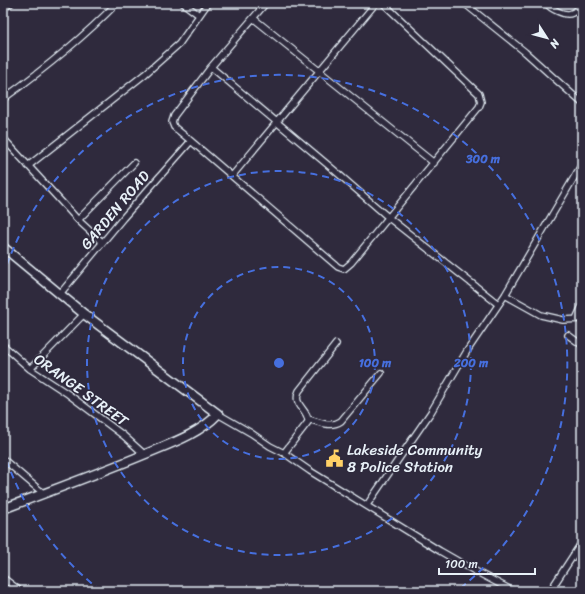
<svg xmlns="http://www.w3.org/2000/svg" width="585" height="594" font-family="Sriracha,sans-serif">
<rect width="100%" height="100%" fill="#2f2a3d"/>
<filter id="ink" filterUnits="userSpaceOnUse"><feTurbulence type="fractalNoise" baseFrequency=".025" numOctaves="2"/><feDisplacementMap in="SourceGraphic" scale="8" xChannelSelector="R" yChannelSelector="G"/><feConvolveMatrix kernelMatrix="1 2 1 2 8 2 1 2 1" color-interpolation-filters="sRGB"/></filter>
<g filter="url(#ink)">
<g fill="none" stroke-linecap="round" stroke-linejoin="round">
<defs>
<path id="street" d="M 183,3 L 199,15
M 266,3 L 211,67 L 174,116 L 172,122 L 174,127 L 191,141 L 338,267 L 344,269 L 351,263 L 479,107 L 481,102 L 479,94 L 383,3
M 464,3 L 525,52 L 582,103
M 546,3 C 550,8 565,17 572,13 C 576,12 579,7 582,4
M 3,9 L 11,3
M 253,18 L 434,163
M 211,67 L 334,170 L 389,218 L 498,304
M 3,99 C 43,70 82,39 117,3
M 3,138 L 78,220 L 102,242
M 28,166 L 145,74 L 179,44 L 208,3
M 232,176 L 376,3
M 78,220 L 134,163
M 59,295 L 123,218 L 191,141
M 505,295 L 541,315 L 563,320 L 582,319
M 576,319 L 582,306
M 568,335 L 582,345
M 3,345 L 30,369 L 68,394 L 124,436 L 144,454
M 30,369 L 84,314
M 218,414 L 251,433 L 270,446 L 284,453 L 310,471 L 440,551 L 475,571 L 513,591
M 308,419 C 319,422 331,428 341,421 L 381,373
M 284,453 L 308,422 C 309,409 292,406 299,391 L 336,344
M 3,459 L 43,493
M 367,505 L 431,412 L 467,351 L 505,295 L 582,164
M 3,578 L 20,591
M 550,591 L 582,542"/>
<path id="secondary" d="M 3,247 L 84,314 L 218,414 C 198,435 169,444 143,455 C 97,474 50,491 3,509"/>
</defs>
<use href="#street" stroke="#e8f1f8" stroke-width="8"/>
<use href="#secondary" stroke="#e8f1f8" stroke-width="11"/>
<use href="#street" stroke="#2f2a3d" stroke-width="5.5"/>
<use href="#secondary" stroke="#2f2a3d" stroke-width="8"/>
</g>
</g>
<g fill="none" stroke="#466fde" stroke-width="2" stroke-dasharray="7 5">
<circle cx="279" cy="363" r="96"/>
<circle cx="279" cy="363" r="192"/>
<path d="M101 591A289 289 0 0 1 3 450M3 276A289 289 0 1 1 457 591"/>
</g>
<defs>
<symbol id="civic-bare" viewBox="-9 -9 18 18"><path d="M-.6-6.5H3V-4.5H.6V-3L4-1V1h2V6H-6V1h2V-1L-.6-3ZM-1.2 2.5V6h2.4V2.5Z" fill="#ffd166" stroke="#2f2a3d" stroke-width="2.5" paint-order="stroke"/></symbol>
</defs>
<g fill-rule="evenodd">
<use href="#civic-bare" x="322" y="446" width="25" height="25"/>
</g>
<g text-anchor="middle" dominant-baseline="central" stroke-width="3" stroke-linejoin="round" paint-order="stroke">
<g font-size="15" fill="#e8f1f8" stroke="#2f2a3d">
<text transform="translate(115 210) rotate(-50)">GARDEN ROAD</text>
<text transform="translate(81 390) rotate(36)">ORANGE STREET</text>
</g>
<g font-size="15" fill="#e8f1f8" stroke="#2f2a3d" text-anchor="start">
<text x="347" y="450">Lakeside Community<tspan x="347" dy="17">8 Police Station</tspan></text>
</g>
</g>
<circle cx="279" cy="363" r="6" fill="#466fde" stroke="#2f2a3d" stroke-width="2"/>
<g font-size="12" text-anchor="middle" font-weight="bold" fill="#466fde" stroke="#2f2a3d" stroke-width="3" stroke-linejoin="round" paint-order="stroke">
<text x="483" y="163">300 m</text>
<text x="375" y="367">100 m</text>
<text x="471" y="367">200 m</text>
</g>
<rect width="585" height="594" fill="none" stroke="#2f2a3d" stroke-width="16"/>
<rect x="8" y="8" width="569" height="578" fill="none" stroke="#e8f1f8" stroke-width="1.5" filter="url(#ink)"/>
<g transform="translate(547 38) rotate(126)" stroke="#2f2a3d" stroke-width="3" paint-order="stroke">
<path d="M0-3L7 15L0 10L-7 15Z" fill="#e8f1f8"/>
<text y="-6" font-size="11" font-weight="bold" text-anchor="middle" fill="#e8f1f8">N</text>
</g>
<path d="M439 568v6h96v-6" fill="none" stroke="#e8f1f8" stroke-width="2"/>
<text x="445" y="568" font-size="12" fill="#e8f1f8" stroke="#2f2a3d" stroke-width="3" paint-order="stroke">100 m</text>
</svg>
